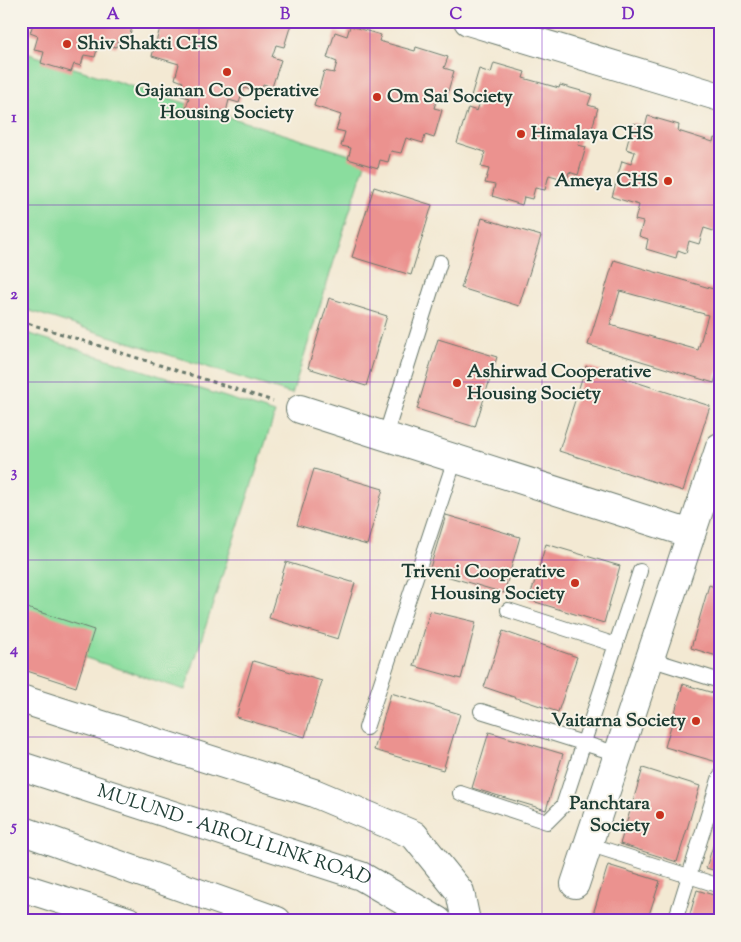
<svg xmlns="http://www.w3.org/2000/svg" width="741" height="942" font-family="'Sorts Mill Goudy',serif">
<rect width="100%" height="100%" fill="#f7f3e8"/>
<filter id="ink" filterUnits="userSpaceOnUse"><feTurbulence type="fractalNoise" baseFrequency=".02" numOctaves="2"/><feDisplacementMap in="SourceGraphic" scale="10" xChannelSelector="R" yChannelSelector="G"/><feConvolveMatrix kernelMatrix="1 2 1 2 8 2 1 2 1" color-interpolation-filters="sRGB"/></filter>
<filter id="wash" filterUnits="userSpaceOnUse"><feTurbulence type="fractalNoise" baseFrequency=".0096" numOctaves="4" result="noise"/><feDisplacementMap in="SourceGraphic" scale="20" xChannelSelector="R" yChannelSelector="G"/><feGaussianBlur stdDeviation="1.12" result="paint"/><feColorMatrix in="noise" values="0 0 0 0 0 0 0 0 0 0 0 0 0 0 0 0 0 1.4 0 .05"/><feComposite in="paint" operator="in"/></filter>
<g filter="url(#wash)">
<rect width="100%" height="100%" fill="#f3e9d3"/>
<path fill="#8add9e" stroke="#548d69" d="M 26,53 L 366,160 L 292,394 L 21,308 L 21,69 Z
M 21,331 L 275,413 L 185,690 L 21,637 Z"/>
<g id="blocks">
<path fill="#eb928f" fill-rule="evenodd" d="M 34,21 L 134,21 L 128,41 L 119,39 L 116,47 L 99,42 L 95,57 L 84,55 L 81,66 L 74,64 L 71,72 L 41,63 L 44,52 L 34,50 L 38,36 L 30,33 Z
M 162,21 L 171,23 L 172,21 L 292,21 L 284,47 L 276,45 L 272,57 L 281,60 L 272,87 L 263,84 L 261,93 L 244,88 L 239,103 L 229,100 L 226,112 L 218,110 L 216,118 L 186,108 L 189,98 L 179,95 L 183,82 L 175,79 L 179,64 L 152,56 Z
M 350,26 L 381,35 L 379,41 L 415,51 L 416,47 L 448,57 L 444,68 L 454,71 L 446,98 L 438,95 L 434,108 L 442,110 L 434,138 L 425,135 L 423,143 L 406,138 L 401,153 L 391,151 L 388,162 L 380,160 L 378,168 L 348,159 L 351,148 L 341,146 L 345,132 L 336,130 L 341,115 L 314,106 L 324,71 L 334,73 L 337,62 L 327,58 L 335,32 L 347,36 Z
M 494,63 L 525,72 L 523,78 L 559,88 L 560,85 L 592,94 L 588,105 L 598,108 L 590,135 L 582,133 L 578,145 L 586,147 L 578,175 L 569,172 L 567,180 L 549,175 L 545,190 L 535,188 L 532,199 L 524,197 L 522,205 L 492,196 L 495,185 L 485,183 L 489,169 L 481,167 L 485,152 L 457,143 L 468,108 L 477,111 L 481,99 L 471,96 L 479,69 L 491,73 Z
M 648,116 L 679,125 L 678,131 L 713,142 L 714,138 L 720,139 L 720,233 L 704,228 L 699,244 L 689,241 L 686,253 L 678,250 L 676,258 L 646,249 L 648,239 L 639,236 L 643,222 L 635,220 L 639,205 L 612,197 L 622,161 L 631,164 L 635,152 L 626,149 L 633,123 L 645,126 Z
M 374,187 L 432,205 L 411,275 L 352,257 Z
M 482,218 L 541,236 L 519,306 L 461,288 Z
M 614,260 L 720,291 L 720,364 L 714,383 L 588,345 ZM 620,291 L 708,315 L 698,350 L 610,325 Z
M 329,298 L 387,316 L 366,386 L 308,368 Z
M 438,339 L 497,357 L 475,427 L 417,409 Z
M 586,366 L 710,406 L 683,491 L 559,451 Z
M 314,469 L 383,489 L 367,545 L 297,525 Z
M 446,515 L 520,537 L 504,593 L 429,571 Z
M 546,544 L 620,566 L 604,623 L 529,600 Z
M 286,562 L 355,583 L 338,639 L 269,618 Z
M 709,585 L 720,589 L 720,657 L 691,648 Z
M 21,606 L 94,630 L 76,687 L 21,669 Z
M 430,611 L 476,622 L 461,679 L 414,666 Z
M 503,631 L 577,657 L 558,712 L 484,687 Z
M 253,661 L 322,681 L 305,737 L 236,717 Z
M 683,684 L 720,695 L 720,752 L 717,762 L 665,747 Z
M 391,693 L 460,714 L 443,770 L 374,750 Z
M 489,732 L 563,754 L 546,810 L 472,788 Z
M 643,768 L 700,786 L 677,862 L 620,844 Z
M 719,827 L 720,827 L 720,872 L 706,868 Z
M 608,865 L 660,881 L 647,921 L 591,921 Z
M 697,890 L 720,897 L 720,921 L 688,921 Z"/>
</g>
</g>
<g filter="url(#ink)">
<use href="#blocks" fill-opacity="0" stroke="#69796c" stroke-width="1"/>
<g fill="none" stroke-linecap="round" stroke-linejoin="round">
<defs>
<path id="lane" d="M 385,437 L 440,262
M 508,610 L 616,645
M 650,659 L 720,681
M 481,711 L 618,754
M 366,728 L 455,459
M 460,793 L 547,822 L 563,806 L 640,571
M 588,844 L 720,886
M 675,921 L 720,776"/>
<path id="street" d="M 468,21 L 720,97
M 300,409 L 691,534
M 21,699 L 314,793 L 414,835 L 460,892 L 466,921
M 575,884 L 720,447
M 21,887 L 128,921"/>
<g id="primary">
<path id="s1" d="M 21,766 L 361,876 L 438,921"/>
<path d="M 21,830 L 277,921"/>
</g>
</defs>
<use href="#lane" stroke="#69796c" stroke-width="16"/>
<use href="#street" stroke="#69796c" stroke-width="30"/>
<use href="#primary" stroke="#69796c" stroke-width="30"/>
<path stroke="#69796c" stroke-width="3" stroke-dasharray="4 4" stroke-linecap="butt" d="M 21,321 L 273,401"/>
<use href="#lane" stroke="#fff" stroke-width="14"/>
<use href="#street" stroke="#fff" stroke-width="28"/>
<use href="#primary" stroke="#fff" stroke-width="28"/>
</g>
</g>
<path fill="none" stroke="#7b2cbf" stroke-width="1" stroke-opacity="0.55" d="M 199,21 L 199,921M 370,21 L 370,921M 542,21 L 542,921M 21,205 L 720,205M 21,382 L 720,382M 21,560 L 720,560M 21,737 L 720,737"/>
<g fill="#c8321e" stroke="#f7f3e8" stroke-width="2">
<circle cx="67" cy="44" r="5"/>
<circle cx="227" cy="72" r="5"/>
<circle cx="377" cy="97" r="5"/>
<circle cx="521" cy="134" r="5"/>
<circle cx="668" cy="181" r="5"/>
<circle cx="457" cy="383" r="5"/>
<circle cx="575" cy="583" r="5"/>
<circle cx="696" cy="721" r="5"/>
<circle cx="660" cy="815" r="5"/>
</g>
<g text-anchor="middle" dominant-baseline="central" stroke-width="4" stroke-linejoin="round" paint-order="stroke">
<g font-size="19" font-weight="bold" fill="#1f3d34" stroke="#f7f3e8" text-anchor="start">
<text x="77" y="44">Shiv Shakti CHS</text>
<text x="227" y="91" text-anchor="middle">Gajanan Co Operative<tspan x="227" dy="22">Housing Society</tspan></text>
<text x="387" y="97">Om Sai Society</text>
<text x="531" y="134">Himalaya CHS</text>
<text x="658" y="181" text-anchor="end">Ameya CHS</text>
<text x="467" y="372">Ashirwad Cooperative<tspan x="467" dy="22">Housing Society</tspan></text>
<text x="565" y="572" text-anchor="end">Triveni Cooperative<tspan x="565" dy="22">Housing Society</tspan></text>
<text x="686" y="721" text-anchor="end">Vaitarna Society</text>
<text x="650" y="804" text-anchor="end">Panchtara<tspan x="650" dy="22">Society</tspan></text>
</g>
<g font-size="19" fill="#1f3d34" stroke="#f7f3e8">
<text stroke="none"><textPath href="#s1" startOffset="224">MULUND - AIROLI LINK ROAD</textPath></text>
</g>
</g>
<rect width="741" height="942" fill="none" stroke="#f7f3e8" stroke-width="55"/>
<rect x="28" y="28" width="686" height="886" fill="none" stroke="#7b2cbf" stroke-width="2"/>
<g font-size="16" text-anchor="middle" font-weight="bold" fill="#7b2cbf">
<text x="113" y="19">A</text>
<text x="285" y="19">B</text>
<text x="456" y="19">C</text>
<text x="628" y="19">D</text>
<text x="14" y="122">1</text>
<text x="14" y="299">2</text>
<text x="14" y="477">3</text>
<text x="14" y="654">4</text>
<text x="14" y="831">5</text>
</g>
</svg>
